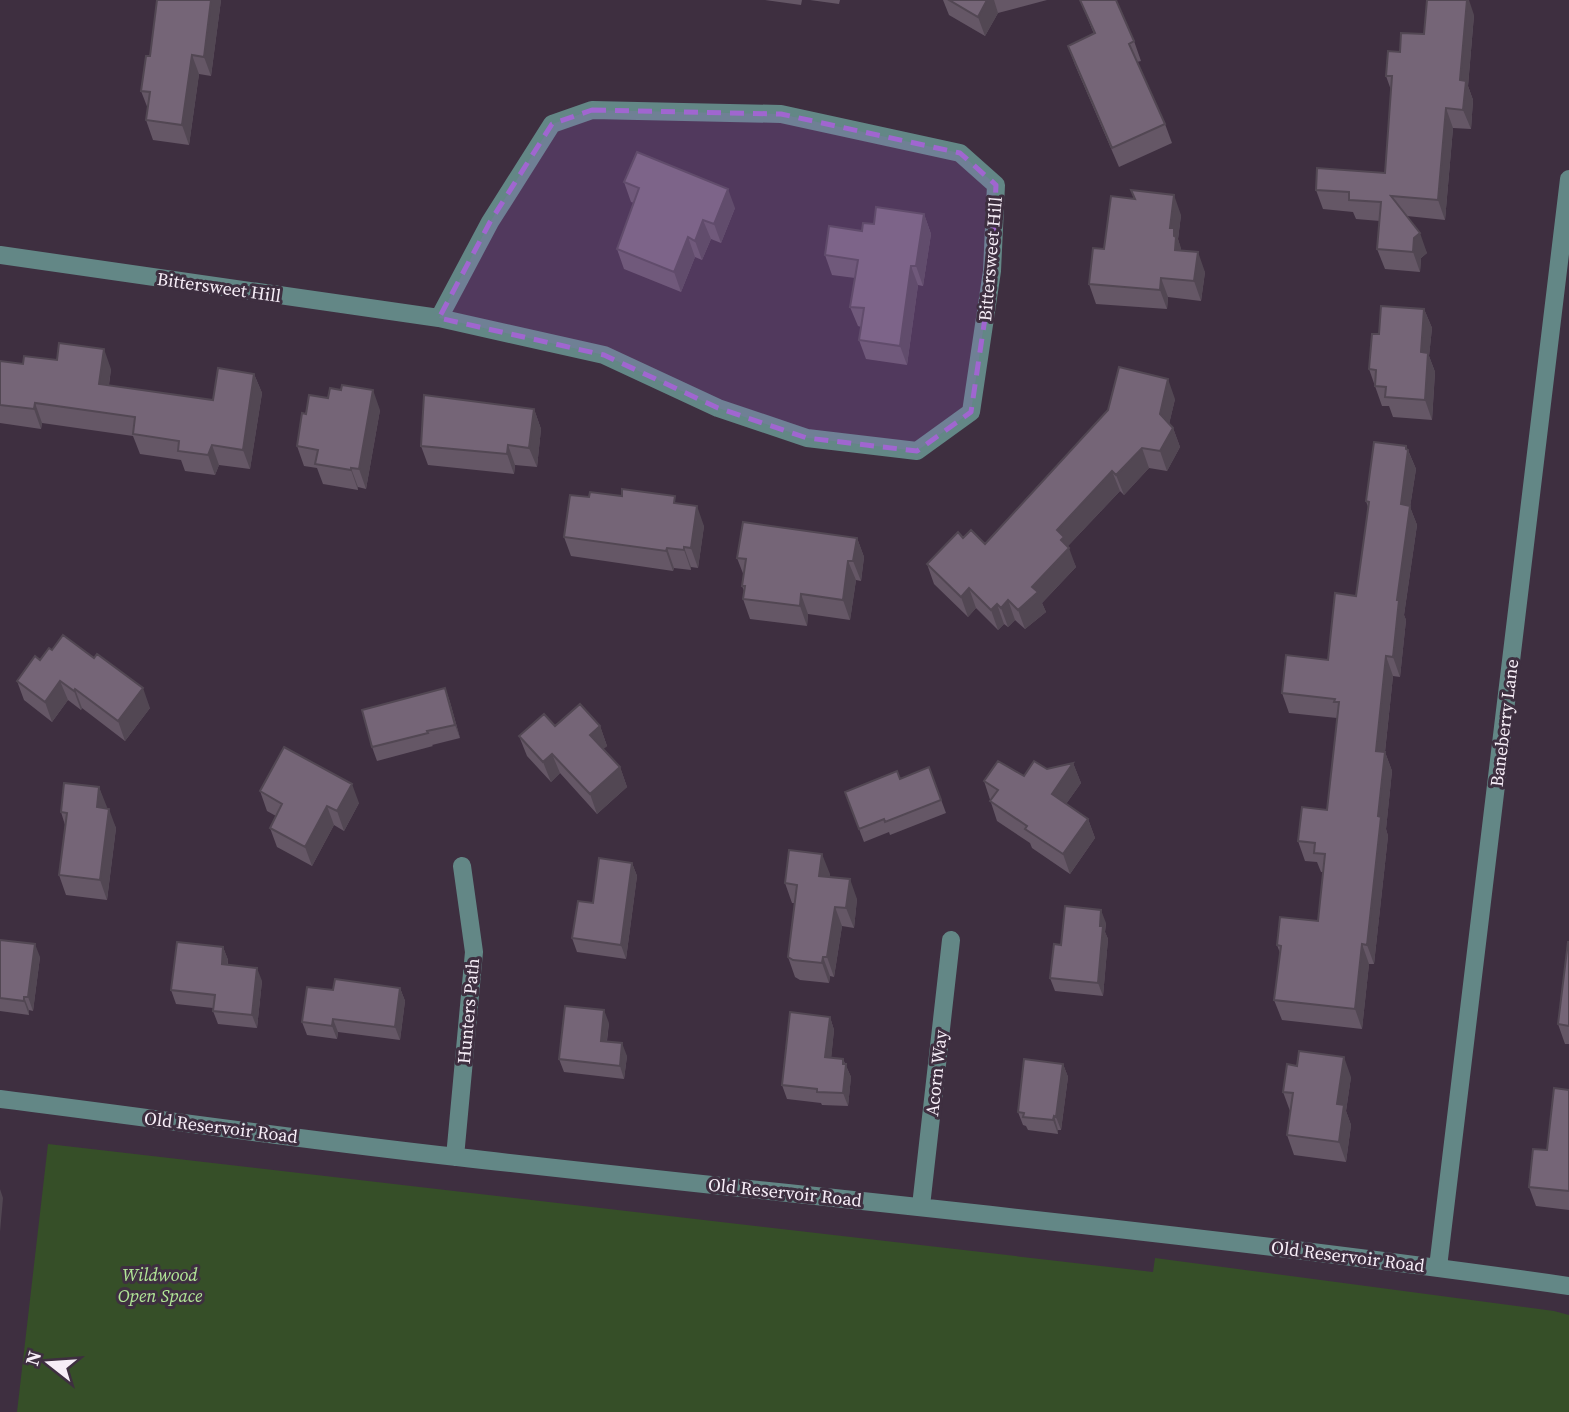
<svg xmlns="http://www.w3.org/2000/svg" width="1569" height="1412" font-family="'Source Serif 4',serif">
<rect width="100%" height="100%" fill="#3e2f40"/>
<path fill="#364f28" d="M 48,1144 L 1153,1272 L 1155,1258 L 1554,1311 L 1569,1315 L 1569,1412 L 17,1412 Z"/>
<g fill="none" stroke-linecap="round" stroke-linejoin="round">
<path stroke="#638786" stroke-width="18" d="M 592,110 L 781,114 L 960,153 L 996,185 L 992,271 L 971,412 L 917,451 L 807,438 L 718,408 L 604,355 L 439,318 L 490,222 L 552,124 Z
M 0,255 L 439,318
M 0,1099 C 152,1118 304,1140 457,1157 C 828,1199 1199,1233 1569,1286
M 455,1157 L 474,952 L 462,866
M 921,1206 L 951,940
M 1438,1267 L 1569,179"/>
</g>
<path fill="#655766" d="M 157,0 L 221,0 L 211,76 L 199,74 L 189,145 L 153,140 L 146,120 L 148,109 L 141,91 L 150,56 Z
M 765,0 L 802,0 L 801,5 Z
M 810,0 L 840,0 L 839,4 Z
M 943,0 L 1047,0 L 998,13 L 985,36 L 949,15 Z
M 1080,0 L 1134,41 L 1141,61 L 1137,62 L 1165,124 L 1172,143 L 1119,167 L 1075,65 L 1068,46 L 1094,34 Z
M 1474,15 L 1468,86 L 1473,100 L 1471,129 L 1453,128 L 1445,220 L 1407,216 L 1427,253 L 1421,258 L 1420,272 L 1385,269 L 1377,249 L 1380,221 L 1356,219 L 1353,212 L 1323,209 L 1316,190 L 1385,173 L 1391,90 L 1386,76 L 1400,52 L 1424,34 Z
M 624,182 L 735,208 L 721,243 L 711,239 L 702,260 L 695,257 L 681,292 L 624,269 L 617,249 L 634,203 L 631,202 Z
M 1131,190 L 1181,215 L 1178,239 L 1181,250 L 1205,272 L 1201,301 L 1168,297 L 1167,309 L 1096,304 L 1089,284 L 1104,249 L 1134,199 Z
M 924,214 L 931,234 L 923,286 L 918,285 L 907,365 L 866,359 L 859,340 L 861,327 L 858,326 L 850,307 L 855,278 L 832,275 L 825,255 L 874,224 Z
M 1424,309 L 1432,328 L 1429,356 L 1435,372 L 1432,420 L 1393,417 L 1389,406 L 1382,406 L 1369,369 L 1379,334 Z
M 0,361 L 23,364 L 111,369 L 109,385 L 213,400 L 254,374 L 262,393 L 250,469 L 219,465 L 215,475 L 185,471 L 181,460 L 140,454 L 133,436 L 42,423 L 41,429 L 0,423 Z
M 1175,399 L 1169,424 L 1173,428 L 1180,447 L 1167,471 L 1149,468 L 1124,495 L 1120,491 L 1067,547 L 1076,567 L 1042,603 L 1046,612 L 1025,629 L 1015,620 L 1008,627 L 1004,624 L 998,630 L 976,608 L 968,617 L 934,584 L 927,564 L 963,538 L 985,544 Z
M 534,409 L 541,429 L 537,467 L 515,465 L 514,474 L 428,465 L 421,446 Z
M 380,410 L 366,489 L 358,487 L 358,490 L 323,484 L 317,468 L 304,466 L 297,446 L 306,414 Z
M 1408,450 L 1416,469 L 1410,507 L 1417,525 L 1404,615 L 1406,620 L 1400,677 L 1393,676 L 1385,752 L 1392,771 L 1386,829 L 1388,836 L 1374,964 L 1369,964 L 1362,1029 L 1282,1020 L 1274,1000 L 1280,953 L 1277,945 L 1318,921 L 1323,872 L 1321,872 L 1317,862 L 1305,861 L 1298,841 L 1327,810 L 1337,718 L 1289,713 L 1282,693 L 1328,660 L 1356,596 L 1368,507 L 1366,501 Z
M 589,497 L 677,503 L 704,526 L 698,568 L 691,567 L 691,570 L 674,568 L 673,571 L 571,556 L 564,537 Z
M 857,538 L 864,557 L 861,581 L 856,580 L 850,620 L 808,614 L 807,626 L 750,619 L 743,599 L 744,591 L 742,586 L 744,576 L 737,558 Z
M 40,660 L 150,708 L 125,741 L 82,708 L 81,710 L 68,700 L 52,722 L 24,700 L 17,681 Z
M 445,688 L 450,702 L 460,738 L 432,745 L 433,746 L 377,761 L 372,747 Z
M 555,726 L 600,726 L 607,746 L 603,749 L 620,767 L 627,787 L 597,814 L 560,773 L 551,782 L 527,756 L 519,736 Z
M 1073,763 L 1081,783 L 1066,804 L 1088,819 L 1095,838 L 1070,874 L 1032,848 L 1030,843 L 997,821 L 984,781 L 1024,776 Z
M 929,767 L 946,813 L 890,835 L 889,832 L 864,842 L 845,792 L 900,779 Z
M 99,787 L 106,808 L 116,828 L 107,900 L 66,895 L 59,875 L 65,825 L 61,812 Z
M 260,791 L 359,803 L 344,831 L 334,825 L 312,866 L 277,847 L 270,828 L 276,816 L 267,811 Z
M 632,863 L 637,876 L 626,959 L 577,952 L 572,938 L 593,903 Z
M 830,874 L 829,877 L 857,899 L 854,928 L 842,926 L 834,977 L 830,976 L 829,983 L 800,980 L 795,977 L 788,957 L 795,903 L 792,903 L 785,883 Z
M 1106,923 L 1105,932 L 1108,939 L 1103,996 L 1055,991 L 1050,978 L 1061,945 Z
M 0,940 L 40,957 L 33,1011 L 29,1010 L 29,1015 L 0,1011 Z
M 1569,942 L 1569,1044 L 1565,1044 L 1558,1024 Z
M 223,947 L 228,960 L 228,965 L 262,981 L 257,1028 L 218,1024 L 213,1011 L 213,1008 L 176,1004 L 171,990 Z
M 400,988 L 405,1001 L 400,1040 L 338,1032 L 337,1039 L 307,1035 L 302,1022 L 333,990 Z
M 830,1017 L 834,1030 L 831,1058 L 843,1059 L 851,1077 L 848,1106 L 822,1105 L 821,1103 L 787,1099 L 782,1085 Z
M 609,1023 L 607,1041 L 627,1056 L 624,1079 L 564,1072 L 559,1059 Z
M 1063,1064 L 1068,1077 L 1061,1130 L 1058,1130 L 1058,1134 L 1028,1130 L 1026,1126 L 1023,1125 L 1018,1112 Z
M 1351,1077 L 1346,1111 L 1351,1125 L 1346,1162 L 1294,1155 L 1287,1135 L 1290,1111 L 1283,1092 Z
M 1569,1090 L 1569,1210 L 1536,1206 L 1529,1187 L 1547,1150 Z"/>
<path fill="#524753" d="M 211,0 L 221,0 L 211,76 L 204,57 Z
M 987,0 L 994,0 L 998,13 L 985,36 L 978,17 Z
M 1467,0 L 1469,0 L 1474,15 L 1468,86 L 1473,100 L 1471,129 L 1463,110 L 1460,80 Z
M 192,55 L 199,74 L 189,145 L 182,125 Z
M 1446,108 L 1453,128 L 1445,220 L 1438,200 Z
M 728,189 L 735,208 L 721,243 L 714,224 Z
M 1174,195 L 1181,215 L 1178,239 L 1181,248 L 1181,250 L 1175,250 L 1170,228 Z
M 924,214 L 931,234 L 923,286 L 916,266 Z
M 703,220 L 711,239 L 702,260 L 695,241 Z
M 1420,233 L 1427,253 L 1421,258 L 1420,272 L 1413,252 L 1414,238 Z
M 688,237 L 695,257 L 681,292 L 674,272 Z
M 1198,252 L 1205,272 L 1201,301 L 1194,281 Z
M 911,266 L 918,285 L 907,365 L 900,346 Z
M 1161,278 L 1168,297 L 1167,309 L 1160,290 Z
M 1424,309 L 1432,328 L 1429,356 L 1435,372 L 1432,420 L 1425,400 L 1421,352 Z
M 104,349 L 111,369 L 106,404 L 99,384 Z
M 254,374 L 262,393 L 250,469 L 243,450 Z
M 1168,379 L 1175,399 L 1167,433 L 1160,414 Z
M 373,390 L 380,410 L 366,489 L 359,469 Z
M 35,403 L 42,423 L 41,429 L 34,409 Z
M 534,409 L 541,429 L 537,467 L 529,448 Z
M 1173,428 L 1180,447 L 1167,471 L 1160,451 Z
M 212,445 L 219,465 L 215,475 L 208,455 Z
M 508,445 L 515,465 L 514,474 L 507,454 Z
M 1406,446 L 1416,469 L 1410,507 L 1417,525 L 1404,615 L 1406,620 L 1400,677 L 1393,657 L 1397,600 L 1401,504 Z
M 1142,448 L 1149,468 L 1124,495 L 1116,475 Z
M 351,468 L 358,487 L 358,490 L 351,470 Z
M 1112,471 L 1120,491 L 1067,547 L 1069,548 L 1076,567 L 1042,603 L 1046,612 L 1025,629 L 1018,610 L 1032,587 L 1057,530 Z
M 697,506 L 704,526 L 698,568 L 691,548 Z
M 857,538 L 864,557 L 861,581 L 853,561 Z
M 684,547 L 691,567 L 691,570 L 684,550 Z
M 667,548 L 674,568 L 673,571 L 666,551 Z
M 848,561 L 856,580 L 850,620 L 843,600 Z
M 969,588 L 976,608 L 968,617 L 961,597 Z
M 801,594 L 808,614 L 807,626 L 800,606 Z
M 1008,600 L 1015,620 L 1008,627 L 1001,608 Z
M 997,604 L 1004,624 L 998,630 L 991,610 Z
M 1386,656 L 1393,676 L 1383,770 L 1376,751 Z
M 60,681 L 68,700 L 52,722 L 45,702 Z
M 143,688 L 150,708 L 125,741 L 118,721 Z
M 445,688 L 450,702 L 460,738 L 455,725 Z
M 75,689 L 82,708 L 81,710 L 74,691 Z
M 600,726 L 607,746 L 597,755 L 590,735 Z
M 1385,752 L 1392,771 L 1386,829 L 1388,836 L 1374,964 L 1367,945 L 1378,816 Z
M 552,754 L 560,773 L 551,782 L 543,762 Z
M 1073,763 L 1081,783 L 1059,814 L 1052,794 Z
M 620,767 L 627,787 L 597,814 L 590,794 Z
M 352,784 L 359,803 L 344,831 L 337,811 Z
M 99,787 L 107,807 L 104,827 L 97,807 Z
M 327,806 L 334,825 L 312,866 L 305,847 Z
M 109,809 L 116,828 L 107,900 L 100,880 Z
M 1088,819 L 1095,838 L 1070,874 L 1063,854 Z
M 822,854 L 830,874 L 827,895 L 819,876 Z
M 632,863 L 637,876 L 626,959 L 621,945 Z
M 850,879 L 857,899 L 854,928 L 846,908 Z
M 835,907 L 842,926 L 834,977 L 827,957 Z
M 1101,910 L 1106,923 L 1105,932 L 1108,939 L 1103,996 L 1098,983 L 1100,926 Z
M 35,944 L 40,957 L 33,1011 L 28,997 Z
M 1362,944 L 1369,964 L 1362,1029 L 1355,1009 Z
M 223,947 L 228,960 L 226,977 L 222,964 Z
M 823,957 L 830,976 L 829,983 L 822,963 Z
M 257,968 L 262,981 L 257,1028 L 252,1015 Z
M 400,988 L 405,1001 L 400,1040 L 395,1027 Z
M 24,997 L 29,1010 L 29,1015 L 24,1001 Z
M 604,1010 L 609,1023 L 605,1054 L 601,1041 Z
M 830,1017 L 834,1030 L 830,1070 L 825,1057 Z
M 333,1019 L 338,1032 L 337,1039 L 332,1026 Z
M 622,1043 L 627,1056 L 624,1079 L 620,1066 Z
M 1344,1057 L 1351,1077 L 1346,1111 L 1351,1125 L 1346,1162 L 1339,1142 L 1337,1104 Z
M 843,1059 L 851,1077 L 848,1106 L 843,1093 Z
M 1063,1064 L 1068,1077 L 1061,1130 L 1056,1117 Z
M 1054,1116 L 1058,1130 L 1058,1134 L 1053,1120 Z
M 0,1189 L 3,1198 L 0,1232 Z"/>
<path fill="#756577" stroke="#524753" stroke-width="2" d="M 157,0 L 211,0 L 204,57 L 192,55 L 182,125 L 146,120 L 150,92 L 141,91 L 146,56 L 150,56 Z
M 949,0 L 987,0 L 978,17 Z
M 1080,0 L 1116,0 L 1134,41 L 1129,44 L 1165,124 L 1112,148 L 1068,46 L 1095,33 Z
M 1427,0 L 1467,0 L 1460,80 L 1466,81 L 1463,110 L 1446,108 L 1438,200 L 1391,196 L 1420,233 L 1414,238 L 1413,252 L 1377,249 L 1381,202 L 1349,200 L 1349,192 L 1316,190 L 1317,168 L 1385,173 L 1392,76 L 1386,76 L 1388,51 L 1400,52 L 1401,33 L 1424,34 Z
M 637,152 L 728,189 L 714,224 L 703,220 L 695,241 L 688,237 L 674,272 L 617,249 L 639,188 L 624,182 Z
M 1131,190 L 1174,195 L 1170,228 L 1174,228 L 1174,236 L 1176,237 L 1175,250 L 1198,252 L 1194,281 L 1161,278 L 1160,290 L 1089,284 L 1093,248 L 1104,249 L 1111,196 L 1135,199 Z
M 876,207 L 924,214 L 916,266 L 911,266 L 900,346 L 859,340 L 864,308 L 850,307 L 858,260 L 825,255 L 829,226 L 862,231 L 863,223 L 874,224 Z
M 1381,306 L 1424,309 L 1421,352 L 1428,353 L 1425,400 L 1385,397 L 1386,387 L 1375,386 L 1376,370 L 1369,369 L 1372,334 L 1379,334 Z
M 59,343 L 104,349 L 99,384 L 213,400 L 218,368 L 254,374 L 243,450 L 212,445 L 208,455 L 178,451 L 179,441 L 133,434 L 135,417 L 35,403 L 34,409 L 0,405 L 0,361 L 23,364 L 24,356 L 57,360 Z
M 1119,367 L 1168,379 L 1160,414 L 1173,428 L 1160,451 L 1142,448 L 1116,475 L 1112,471 L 1057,530 L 1064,537 L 1061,540 L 1069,548 L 1032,587 L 1038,592 L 1018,610 L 1008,600 L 1001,608 L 997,604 L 991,610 L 969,588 L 961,597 L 927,564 L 958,532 L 963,538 L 971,530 L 985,544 L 1108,410 Z
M 342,385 L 373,390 L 359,469 L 351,468 L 351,470 L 315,464 L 318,450 L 297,446 L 302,413 L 306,414 L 309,395 L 328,398 L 330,388 L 341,390 Z
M 424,395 L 534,409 L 529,448 L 508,445 L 507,454 L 421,446 Z
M 1374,442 L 1406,446 L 1406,449 L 1408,450 L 1401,504 L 1410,506 L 1397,600 L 1399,600 L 1393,657 L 1386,656 L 1376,751 L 1385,752 L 1378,816 L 1381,817 L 1367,945 L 1362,944 L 1355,1009 L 1274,1000 L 1281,946 L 1277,945 L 1280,917 L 1318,921 L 1325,854 L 1314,853 L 1315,843 L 1298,841 L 1302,807 L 1327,810 L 1339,702 L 1334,702 L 1335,699 L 1282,693 L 1286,655 L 1328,660 L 1335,593 L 1356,596 L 1369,502 L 1366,501 Z
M 622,489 L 675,496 L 674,503 L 697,506 L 691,548 L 684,547 L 684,550 L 667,548 L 666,551 L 564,537 L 570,495 L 589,497 L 590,492 L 622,496 Z
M 743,522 L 857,538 L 853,561 L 848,561 L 843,600 L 801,594 L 800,606 L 743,599 L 745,586 L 742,586 L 746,559 L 737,558 Z
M 63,635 L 94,658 L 97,654 L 143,688 L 118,721 L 75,689 L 74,691 L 60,681 L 45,702 L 17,681 L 35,656 L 40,660 L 49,648 L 52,650 Z
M 445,688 L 455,725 L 427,731 L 428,733 L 372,747 L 362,710 Z
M 580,704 L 600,726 L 590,735 L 620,767 L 590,794 L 552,754 L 543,762 L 519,736 L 544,714 L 555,726 Z
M 284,747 L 352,784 L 337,811 L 327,806 L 305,847 L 270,828 L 282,804 L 260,791 Z
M 998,761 L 1024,776 L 1034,761 L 1047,769 L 1073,763 L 1052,794 L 1088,819 L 1063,854 L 1025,829 L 1027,826 L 990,801 L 998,790 L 984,781 Z
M 929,767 L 941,800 L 885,822 L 884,819 L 859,829 L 845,792 L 897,771 L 900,779 Z
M 64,783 L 99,787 L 97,807 L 109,809 L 100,880 L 59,875 L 67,813 L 61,812 Z
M 789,850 L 822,854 L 819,876 L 850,879 L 846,908 L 835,907 L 827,957 L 823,957 L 822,963 L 793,960 L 788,957 L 797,885 L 785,883 Z
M 599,858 L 632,863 L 621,945 L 572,938 L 578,901 L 593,903 Z
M 1065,906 L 1101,910 L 1100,926 L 1103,926 L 1098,983 L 1050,978 L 1054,944 L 1061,945 Z
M 0,940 L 35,944 L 28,997 L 24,997 L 24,1001 L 0,998 Z
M 177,942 L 223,947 L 222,964 L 257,968 L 252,1015 L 213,1011 L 215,995 L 171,990 Z
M 1568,942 L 1569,942 L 1569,1026 L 1558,1024 Z
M 335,979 L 400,988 L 395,1027 L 333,1019 L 332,1026 L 302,1022 L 307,987 L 333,990 Z
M 565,1006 L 604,1010 L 601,1041 L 622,1043 L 620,1066 L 559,1059 Z
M 790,1012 L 830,1017 L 825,1057 L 843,1059 L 843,1064 L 846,1064 L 843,1093 L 817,1092 L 817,1089 L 782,1085 Z
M 1299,1051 L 1344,1057 L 1337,1104 L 1344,1105 L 1339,1142 L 1287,1135 L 1293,1093 L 1283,1092 L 1287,1064 L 1297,1066 Z
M 1024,1059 L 1063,1064 L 1056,1117 L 1054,1116 L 1053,1120 L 1023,1117 L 1024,1113 L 1018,1112 Z
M 1554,1088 L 1569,1090 L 1569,1191 L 1529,1187 L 1533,1149 L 1547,1150 Z"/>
<path fill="#a066d0" fill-opacity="0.2" stroke="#a066d0" stroke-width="5" stroke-dasharray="14 9" stroke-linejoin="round" d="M 592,110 L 781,114 L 960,153 L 996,185 L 992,271 L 971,412 L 917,451 L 807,438 L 718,408 L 604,355 L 439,318 L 490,222 L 552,124 Z"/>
<g text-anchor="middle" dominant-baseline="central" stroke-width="6" stroke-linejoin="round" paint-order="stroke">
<g font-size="18" fill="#f6edf7" stroke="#3e2f40">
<text transform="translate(990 259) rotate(-85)">Bittersweet Hill</text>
<text transform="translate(219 287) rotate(8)">Bittersweet Hill</text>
<text transform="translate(1504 723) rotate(-83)">Baneberry Lane</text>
<text transform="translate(468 1011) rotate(-85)">Hunters Path</text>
<text transform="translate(936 1073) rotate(-84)">Acorn Way</text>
<text transform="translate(221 1127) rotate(7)">Old Reservoir Road</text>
<text transform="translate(785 1192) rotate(6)">Old Reservoir Road</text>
<text transform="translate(1348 1256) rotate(7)">Old Reservoir Road</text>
</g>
<g font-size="18" font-style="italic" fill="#b1e696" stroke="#3e2f40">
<text x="160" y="1274">Wildwood<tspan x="160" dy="21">Open Space</tspan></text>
</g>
</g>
<g transform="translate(49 1363) rotate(287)" stroke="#3e2f40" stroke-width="5" paint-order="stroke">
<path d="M0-5L12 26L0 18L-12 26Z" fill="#f6edf7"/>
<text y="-10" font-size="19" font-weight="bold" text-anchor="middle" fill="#f6edf7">N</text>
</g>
</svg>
